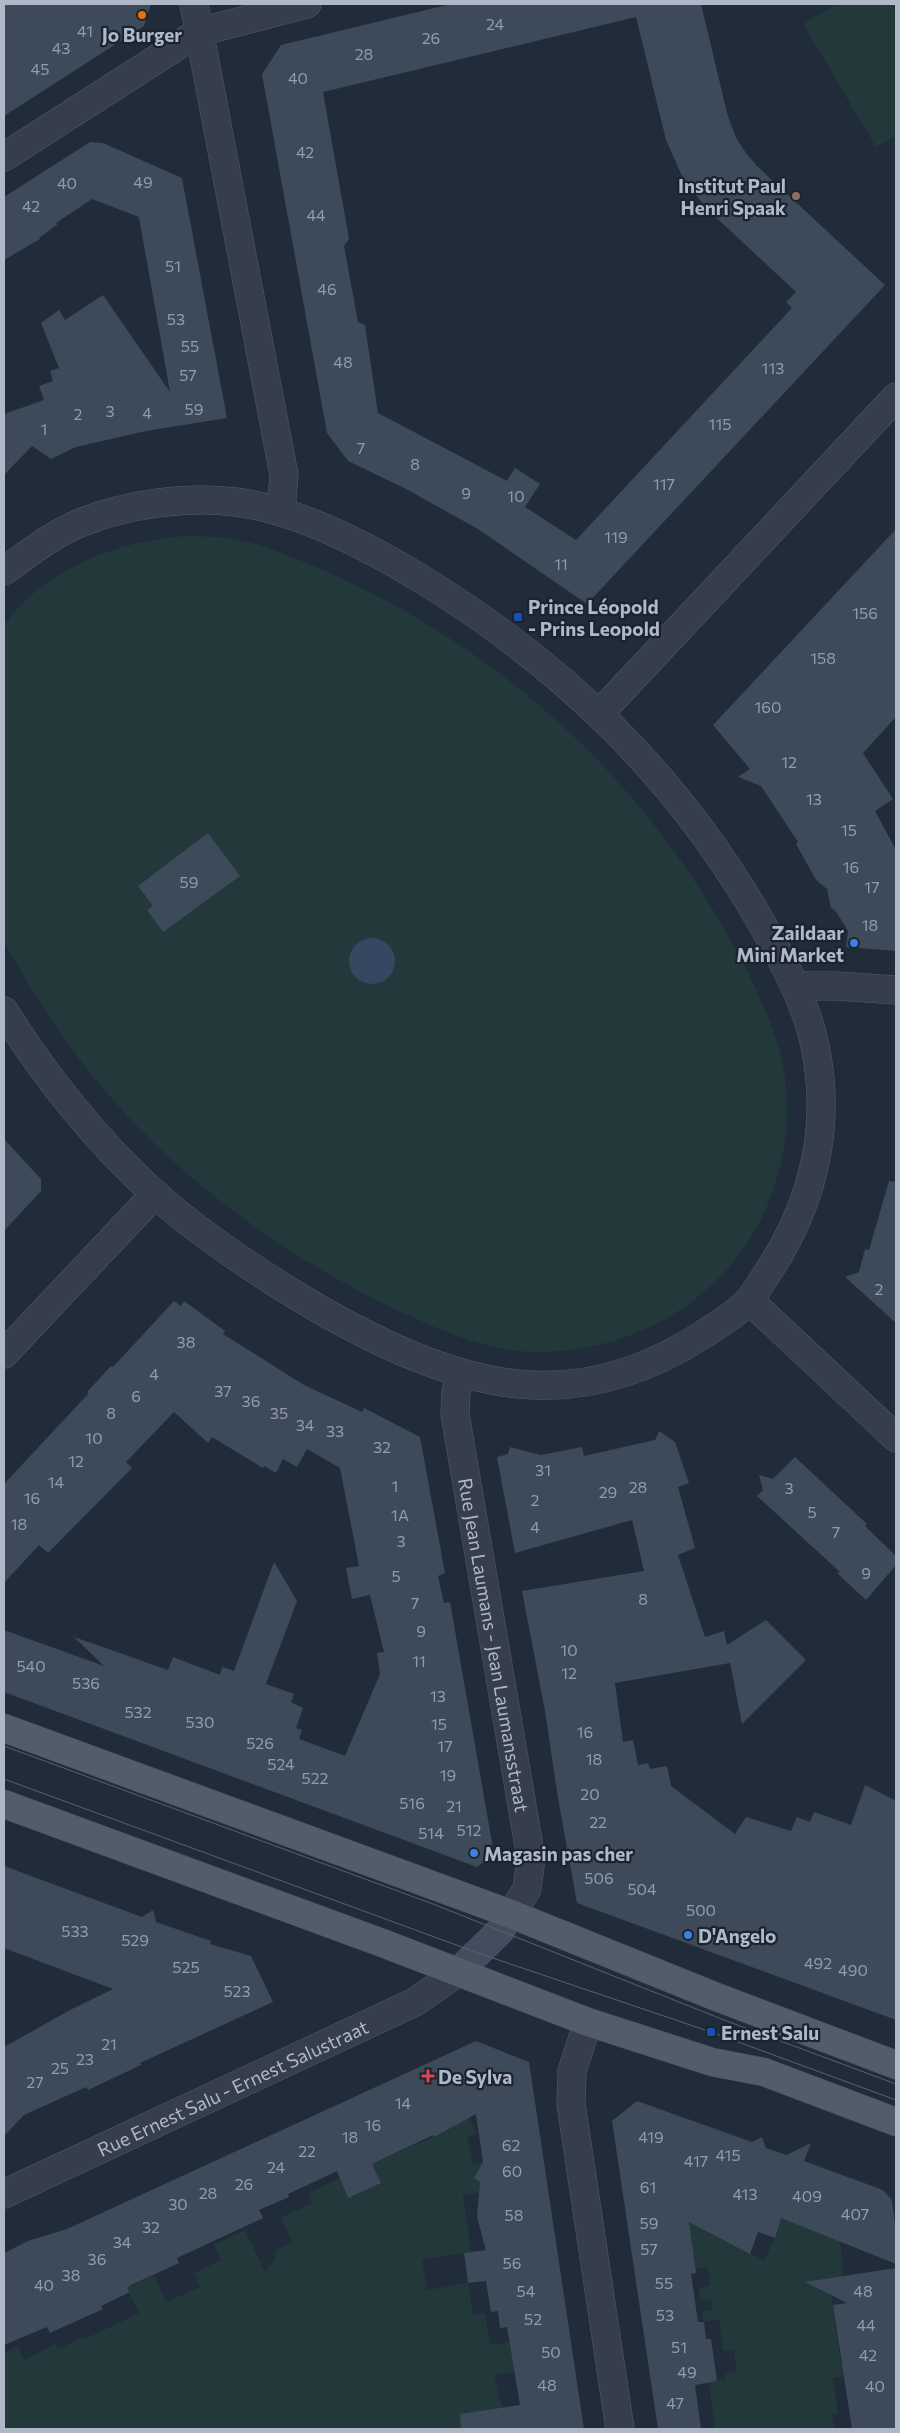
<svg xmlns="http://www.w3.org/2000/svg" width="900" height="2433" font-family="Commissioner,sans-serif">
<rect width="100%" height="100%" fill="#212c3a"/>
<path fill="#23383b" d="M 837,4 L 893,4 L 896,10 L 896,135 L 876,147 L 803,24 Z
M 185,536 C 201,537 219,536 235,539 C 260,544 286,554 309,564 C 404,604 491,659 566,729 C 639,797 698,876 744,965 C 760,997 776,1030 783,1066 C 797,1140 774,1221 721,1276 C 673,1326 604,1353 534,1352 C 483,1351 430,1326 384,1304 C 272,1248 170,1172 91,1074 C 58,1033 30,988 4,942 L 4,625 C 45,568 118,541 185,536 Z
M 467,2113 L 477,2134 L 467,2136 L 473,2164 L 483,2162 L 474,2178 L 494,2190 L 463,2195 L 471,2252 L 422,2260 L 427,2290 L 468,2283 L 473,2315 L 485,2313 L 490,2345 L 509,2342 L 515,2372 L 494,2375 L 502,2408 L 497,2409 L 500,2429 L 4,2429 L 4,2353 L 18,2346 L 24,2360 L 55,2344 L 58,2349 L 84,2337 L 85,2339 L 139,2313 L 127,2288 L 154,2275 L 166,2302 L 200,2287 L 194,2273 L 221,2260 L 214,2245 L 245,2230 L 265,2272 C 271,2266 277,2260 275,2251 L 292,2242 L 281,2218 L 312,2203 L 308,2193 L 340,2178 L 348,2198 L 380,2183 L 372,2163 L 434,2137 L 438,2135 L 435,2128 Z
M 678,2213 L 765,2261 L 781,2218 L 840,2236 L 843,2276 L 829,2279 L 841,2364 L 851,2363 L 853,2375 L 833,2378 L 838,2413 L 832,2414 L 834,2429 L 715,2429 L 709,2382 L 725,2380 L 725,2374 L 737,2371 L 734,2350 L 723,2351 L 719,2319 L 704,2322 L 702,2312 L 713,2310 L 711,2299 L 700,2301 L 699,2288 L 710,2286 L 708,2267 L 696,2268 Z"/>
<path fill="#354761" d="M349 961a23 23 0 1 1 46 0a23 23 0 1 1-46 0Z"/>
<path fill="#3d4a59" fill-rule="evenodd" d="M 4,4 L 151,4 L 144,26 L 4,116 Z
M 451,4 L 701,4 L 727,113 L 736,138 L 746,153 L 757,166 L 885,285 L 587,604 L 478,529 L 406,489 L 348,461 L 327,433 L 262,74 L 281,45 ZM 636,17 L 666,140 L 682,176 L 706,208 L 796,292 L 786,302 L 792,308 L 576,540 L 525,507 L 540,484 L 515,468 L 507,481 L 378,413 L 365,325 L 358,322 L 344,246 L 349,239 L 323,92 Z
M 90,142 L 103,143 L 182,178 L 227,418 L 146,431 L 76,447 L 51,459 L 32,446 L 4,475 L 4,414 L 44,400 L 39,386 L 53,381 L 50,371 L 59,368 L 41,323 L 59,310 L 65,320 L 103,295 L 170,392 L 139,217 L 92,199 L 56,223 L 58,224 L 39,238 L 40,239 L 4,260 L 4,197 Z
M 896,529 L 896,717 L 863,753 L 893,799 L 875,811 L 896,850 L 896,951 L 846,947 L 848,931 L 835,910 L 831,908 L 827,889 L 816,880 L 796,844 L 798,842 L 761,786 L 738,777 L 750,769 L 713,725 Z
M 208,833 L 240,876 L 163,932 L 147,910 L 153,906 L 138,886 Z
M 4,1139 L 41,1179 L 41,1191 L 4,1231 Z
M 889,1181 L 896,1182 L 896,1323 L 845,1277 L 859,1272 L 865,1249 L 869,1250 Z
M 174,1301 L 181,1306 L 184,1301 L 225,1331 L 223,1334 L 304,1385 L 362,1412 L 364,1408 L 420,1437 L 445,1573 L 438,1576 L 444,1603 L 450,1602 L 494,1854 L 477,1867 L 4,1692 L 4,1630 L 104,1666 L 74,1637 L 168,1670 L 173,1657 L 220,1675 L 222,1667 L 234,1671 L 274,1562 L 297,1601 L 266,1684 L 294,1694 L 291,1702 L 303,1708 L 296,1728 L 302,1730 L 299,1739 L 345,1756 L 380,1674 L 377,1653 L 384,1652 L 370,1595 L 352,1599 L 346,1568 L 359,1566 L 340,1468 L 307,1449 L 297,1467 L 283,1459 L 276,1473 L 264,1466 L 263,1468 L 212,1437 L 208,1443 L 174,1412 L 126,1462 L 132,1468 L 48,1553 L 39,1545 L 4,1583 L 4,1484 L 89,1393 L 87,1392 L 111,1366 L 113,1367 Z
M 659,1431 L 675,1442 L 689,1483 L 678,1487 L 695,1548 L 678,1555 L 705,1637 L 724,1631 L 727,1645 L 766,1620 L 806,1660 L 742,1724 L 730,1663 L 615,1683 L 623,1742 L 633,1740 L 638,1765 L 648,1763 L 650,1769 L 667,1766 L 671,1786 L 735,1834 L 746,1817 L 791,1831 L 797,1817 L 810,1822 L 814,1812 L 851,1825 L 865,1785 L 896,1801 L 896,2020 L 577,1903 L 558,1798 L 545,1711 L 522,1591 L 644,1571 L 632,1520 L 515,1553 L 497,1457 L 508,1454 L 510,1447 L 541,1455 L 582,1447 L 584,1456 L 655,1440 Z
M 795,1457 L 867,1524 L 865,1526 L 896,1556 L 896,1565 L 866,1600 L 837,1573 L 840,1572 L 757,1496 L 763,1490 L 759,1475 L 773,1479 Z
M 4,1866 L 142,1917 L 153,1910 L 156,1922 L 211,1941 L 210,1944 L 251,1956 L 273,2002 L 140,2063 L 141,2065 L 88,2090 L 86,2087 L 24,2115 L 4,2136 L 4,2047 L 70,2010 L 113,1989 L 4,1948 Z
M 476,2041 L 529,2062 L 584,2429 L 461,2429 L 460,2414 L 520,2405 L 507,2327 L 500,2328 L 498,2311 L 491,2312 L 486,2281 L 468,2283 L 464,2253 L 486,2250 L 477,2217 L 480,2182 L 474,2178 L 483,2162 L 476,2114 L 434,2137 L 433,2135 L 372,2164 L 381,2183 L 348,2198 L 337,2171 L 288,2194 L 289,2197 L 259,2210 L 263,2218 L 177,2258 L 179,2263 L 131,2285 L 127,2288 L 130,2292 L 101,2306 L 103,2309 L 50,2333 L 47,2327 L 4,2345 L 4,2253 L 28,2241 L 67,2229 Z
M 637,2101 L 752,2142 L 762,2137 L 766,2148 L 786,2155 L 811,2143 L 804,2161 L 883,2190 L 892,2200 L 896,2233 L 896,2264 L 781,2218 L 775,2238 L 758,2232 L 750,2254 L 689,2222 L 696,2273 L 691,2274 L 698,2322 L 704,2322 L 706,2339 L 711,2339 L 717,2381 L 695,2385 L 701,2429 L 658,2429 L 612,2121 Z
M 896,2268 L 896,2429 L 852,2429 L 833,2305 L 847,2303 L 805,2282 Z"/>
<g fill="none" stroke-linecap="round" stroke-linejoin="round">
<defs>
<g id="street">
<path d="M 194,4 L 284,475 L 281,512"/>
<path d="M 4,157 L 199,32 L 307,4"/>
<path d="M 4,571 C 28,554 53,534 80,523 C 127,504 186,496 236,502 C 299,510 369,547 423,580 C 565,667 678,777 761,922 C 783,961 806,1002 815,1046 C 832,1127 813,1204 768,1272 C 762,1281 756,1292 749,1300 C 737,1314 719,1324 704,1334 C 653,1367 594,1388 533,1385 C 454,1382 369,1339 302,1299 C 251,1268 200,1234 155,1194 C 98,1143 44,1075 4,1011"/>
<path d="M 600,713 L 896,397"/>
<path d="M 795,986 L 837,986 L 896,990"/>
<path d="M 749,1300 L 896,1438"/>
<path d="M 4,1354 L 155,1194"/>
<path id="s1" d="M 461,1373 L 456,1392 L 455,1414 L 531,1858 L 527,1889 L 511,1914"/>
<path d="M 588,2022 L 572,2071 L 571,2104 L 620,2429"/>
<path id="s2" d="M 4,2194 L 415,2002 L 458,1972"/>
</g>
<path id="secondary" d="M 458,1972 L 500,1931 L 511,1914"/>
<path id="primary" d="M 4,1728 L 511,1914 L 714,1996 L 896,2065
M 4,1804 L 385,1944 L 588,2022 L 712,2062 L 764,2072 L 896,2122"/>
</defs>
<use href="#street" stroke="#525b68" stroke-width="29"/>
<use href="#secondary" stroke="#525b68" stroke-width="29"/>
<use href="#primary" stroke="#3e4753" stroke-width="29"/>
<use href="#street" stroke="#353e4a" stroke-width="28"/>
<use href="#secondary" stroke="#434d5d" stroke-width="28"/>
<use href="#primary" stroke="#535d6a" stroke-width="28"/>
<path stroke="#576271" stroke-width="1" d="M 4,1746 L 433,1904 L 724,2020 L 896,2084
M 4,1779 L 478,1953 L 711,2032 L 896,2100"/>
</g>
<circle fill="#e8710a" stroke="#1a232e" stroke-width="2" cx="142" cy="15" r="5"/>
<circle fill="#8d6e63" stroke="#1a232e" stroke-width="2" cx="796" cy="196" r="5"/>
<g fill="#1a4fb4" stroke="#1a232e" stroke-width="2">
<rect x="513" y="612" width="10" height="10" rx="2.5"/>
<rect x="706" y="2027" width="10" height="10" rx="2.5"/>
</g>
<g fill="#3f7fe0" stroke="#1a232e" stroke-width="2">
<circle cx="854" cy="943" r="5"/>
<circle cx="474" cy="1853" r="5"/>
<circle cx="688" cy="1935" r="5"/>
</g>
<path fill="#e0444e" stroke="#1a232e" stroke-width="2" d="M425.5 2068.5h5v5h5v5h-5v5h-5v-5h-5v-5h5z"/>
<g text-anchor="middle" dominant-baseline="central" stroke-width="4.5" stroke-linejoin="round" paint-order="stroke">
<g font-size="16" fill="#929cab">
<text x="495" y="23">24</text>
<text x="85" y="30">41</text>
<text x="431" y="37">26</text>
<text x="61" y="47">43</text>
<text x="364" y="53">28</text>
<text x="40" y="68">45</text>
<text x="298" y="77">40</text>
<text x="305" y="151">42</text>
<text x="143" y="181">49</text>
<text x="67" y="182">40</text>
<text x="31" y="205">42</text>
<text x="316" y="214">44</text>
<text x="173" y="265">51</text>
<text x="327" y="288">46</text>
<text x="176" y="318">53</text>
<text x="190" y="345">55</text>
<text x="343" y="361">48</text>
<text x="773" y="367">113</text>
<text x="188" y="374">57</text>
<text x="194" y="408">59</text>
<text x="110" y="410">3</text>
<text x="147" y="412">4</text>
<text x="78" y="413">2</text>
<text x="720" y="423">115</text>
<text x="44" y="428">1</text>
<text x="361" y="447">7</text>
<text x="415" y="463">8</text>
<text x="664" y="483">117</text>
<text x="466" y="492">9</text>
<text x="516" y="495">10</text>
<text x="616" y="536">119</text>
<text x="561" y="563">11</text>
<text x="865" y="612">156</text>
<text x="823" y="657">158</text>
<text x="768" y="706">160</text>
<text x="789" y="761">12</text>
<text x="814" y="798">13</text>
<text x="849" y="829">15</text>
<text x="851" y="866">16</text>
<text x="189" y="881">59</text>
<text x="872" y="886">17</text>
<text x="870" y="924">18</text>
<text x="879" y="1288">2</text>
<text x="186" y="1341">38</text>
<text x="154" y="1373">4</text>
<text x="223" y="1390">37</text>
<text x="136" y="1395">6</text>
<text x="251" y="1400">36</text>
<text x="111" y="1412">8</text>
<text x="279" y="1412">35</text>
<text x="305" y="1424">34</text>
<text x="335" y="1430">33</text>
<text x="94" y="1437">10</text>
<text x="382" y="1446">32</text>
<text x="76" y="1460">12</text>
<text x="543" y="1469">31</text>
<text x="56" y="1481">14</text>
<text x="395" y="1485">1</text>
<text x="638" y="1486">28</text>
<text x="789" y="1487">3</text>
<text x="608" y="1491">29</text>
<text x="32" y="1497">16</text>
<text x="535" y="1499">2</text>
<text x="812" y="1511">5</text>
<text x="400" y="1514">1A</text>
<text x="19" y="1523">18</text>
<text x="535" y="1526">4</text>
<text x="836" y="1531">7</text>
<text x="401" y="1540">3</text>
<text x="866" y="1572">9</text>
<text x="396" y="1575">5</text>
<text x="643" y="1598">8</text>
<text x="415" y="1602">7</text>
<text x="421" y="1630">9</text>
<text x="569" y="1649">10</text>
<text x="419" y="1660">11</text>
<text x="31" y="1665">540</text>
<text x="569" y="1672">12</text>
<text x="86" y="1682">536</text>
<text x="438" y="1695">13</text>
<text x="138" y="1711">532</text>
<text x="200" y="1721">530</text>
<text x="439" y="1723">15</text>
<text x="585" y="1731">16</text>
<text x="260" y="1742">526</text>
<text x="445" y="1745">17</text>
<text x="594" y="1758">18</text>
<text x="281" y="1763">524</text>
<text x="448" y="1774">19</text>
<text x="315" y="1777">522</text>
<text x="590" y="1793">20</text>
<text x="412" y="1802">516</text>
<text x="454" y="1805">21</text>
<text x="598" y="1821">22</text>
<text x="469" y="1829">512</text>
<text x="431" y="1832">514</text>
<text x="599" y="1877">506</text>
<text x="642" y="1888">504</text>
<text x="701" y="1909">500</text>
<text x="75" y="1930">533</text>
<text x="135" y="1939">529</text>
<text x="818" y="1962">492</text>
<text x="186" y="1966">525</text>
<text x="853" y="1969">490</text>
<text x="237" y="1990">523</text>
<text x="109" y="2043">21</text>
<text x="85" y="2058">23</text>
<text x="60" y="2067">25</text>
<text x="35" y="2081">27</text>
<text x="403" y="2102">14</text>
<text x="373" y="2124">16</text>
<text x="350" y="2136">18</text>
<text x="651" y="2136">419</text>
<text x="511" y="2144">62</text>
<text x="307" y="2150">22</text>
<text x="728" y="2154">415</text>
<text x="696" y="2160">417</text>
<text x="276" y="2166">24</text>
<text x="512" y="2170">60</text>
<text x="244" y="2183">26</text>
<text x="648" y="2186">61</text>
<text x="208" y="2192">28</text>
<text x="745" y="2193">413</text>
<text x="807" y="2195">409</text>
<text x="178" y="2203">30</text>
<text x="855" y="2213">407</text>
<text x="514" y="2214">58</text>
<text x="649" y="2222">59</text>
<text x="151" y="2226">32</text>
<text x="122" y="2241">34</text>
<text x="649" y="2248">57</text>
<text x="97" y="2258">36</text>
<text x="512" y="2262">56</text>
<text x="71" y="2274">38</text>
<text x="664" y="2282">55</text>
<text x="44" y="2284">40</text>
<text x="526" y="2290">54</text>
<text x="863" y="2290">48</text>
<text x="665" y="2314">53</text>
<text x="533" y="2318">52</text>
<text x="866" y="2324">44</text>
<text x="679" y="2346">51</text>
<text x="551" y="2351">50</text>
<text x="868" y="2354">42</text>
<text x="687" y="2371">49</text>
<text x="547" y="2384">48</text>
<text x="875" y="2385">40</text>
<text x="675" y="2402">47</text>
</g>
<g font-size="19" font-weight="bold" fill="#afb8c6" stroke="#1a232e" text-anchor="start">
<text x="142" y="34" text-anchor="middle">Jo Burger</text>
<text x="786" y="185" text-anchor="end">Institut Paul<tspan x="786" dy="22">Henri Spaak</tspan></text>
<text x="528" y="606">Prince Léopold<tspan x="528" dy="22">- Prins Leopold</tspan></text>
<text x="844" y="932" text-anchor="end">Zaildaar<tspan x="844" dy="22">Mini Market</tspan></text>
<text x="484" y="1853">Magasin pas cher</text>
<text x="698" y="1935">D'Angelo</text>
<text x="721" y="2032">Ernest Salu</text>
<text x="438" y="2076">De Sylva</text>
</g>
<g font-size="19" fill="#afb8c6" stroke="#1a232e">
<text stroke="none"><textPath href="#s1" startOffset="276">Rue Jean Laumans - Jean Laumansstraat</textPath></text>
<text stroke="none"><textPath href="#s2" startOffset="252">Rue Ernest Salu - Ernest Salustraat</textPath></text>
</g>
</g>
<rect width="900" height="2433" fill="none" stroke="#afb8c6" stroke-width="10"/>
</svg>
